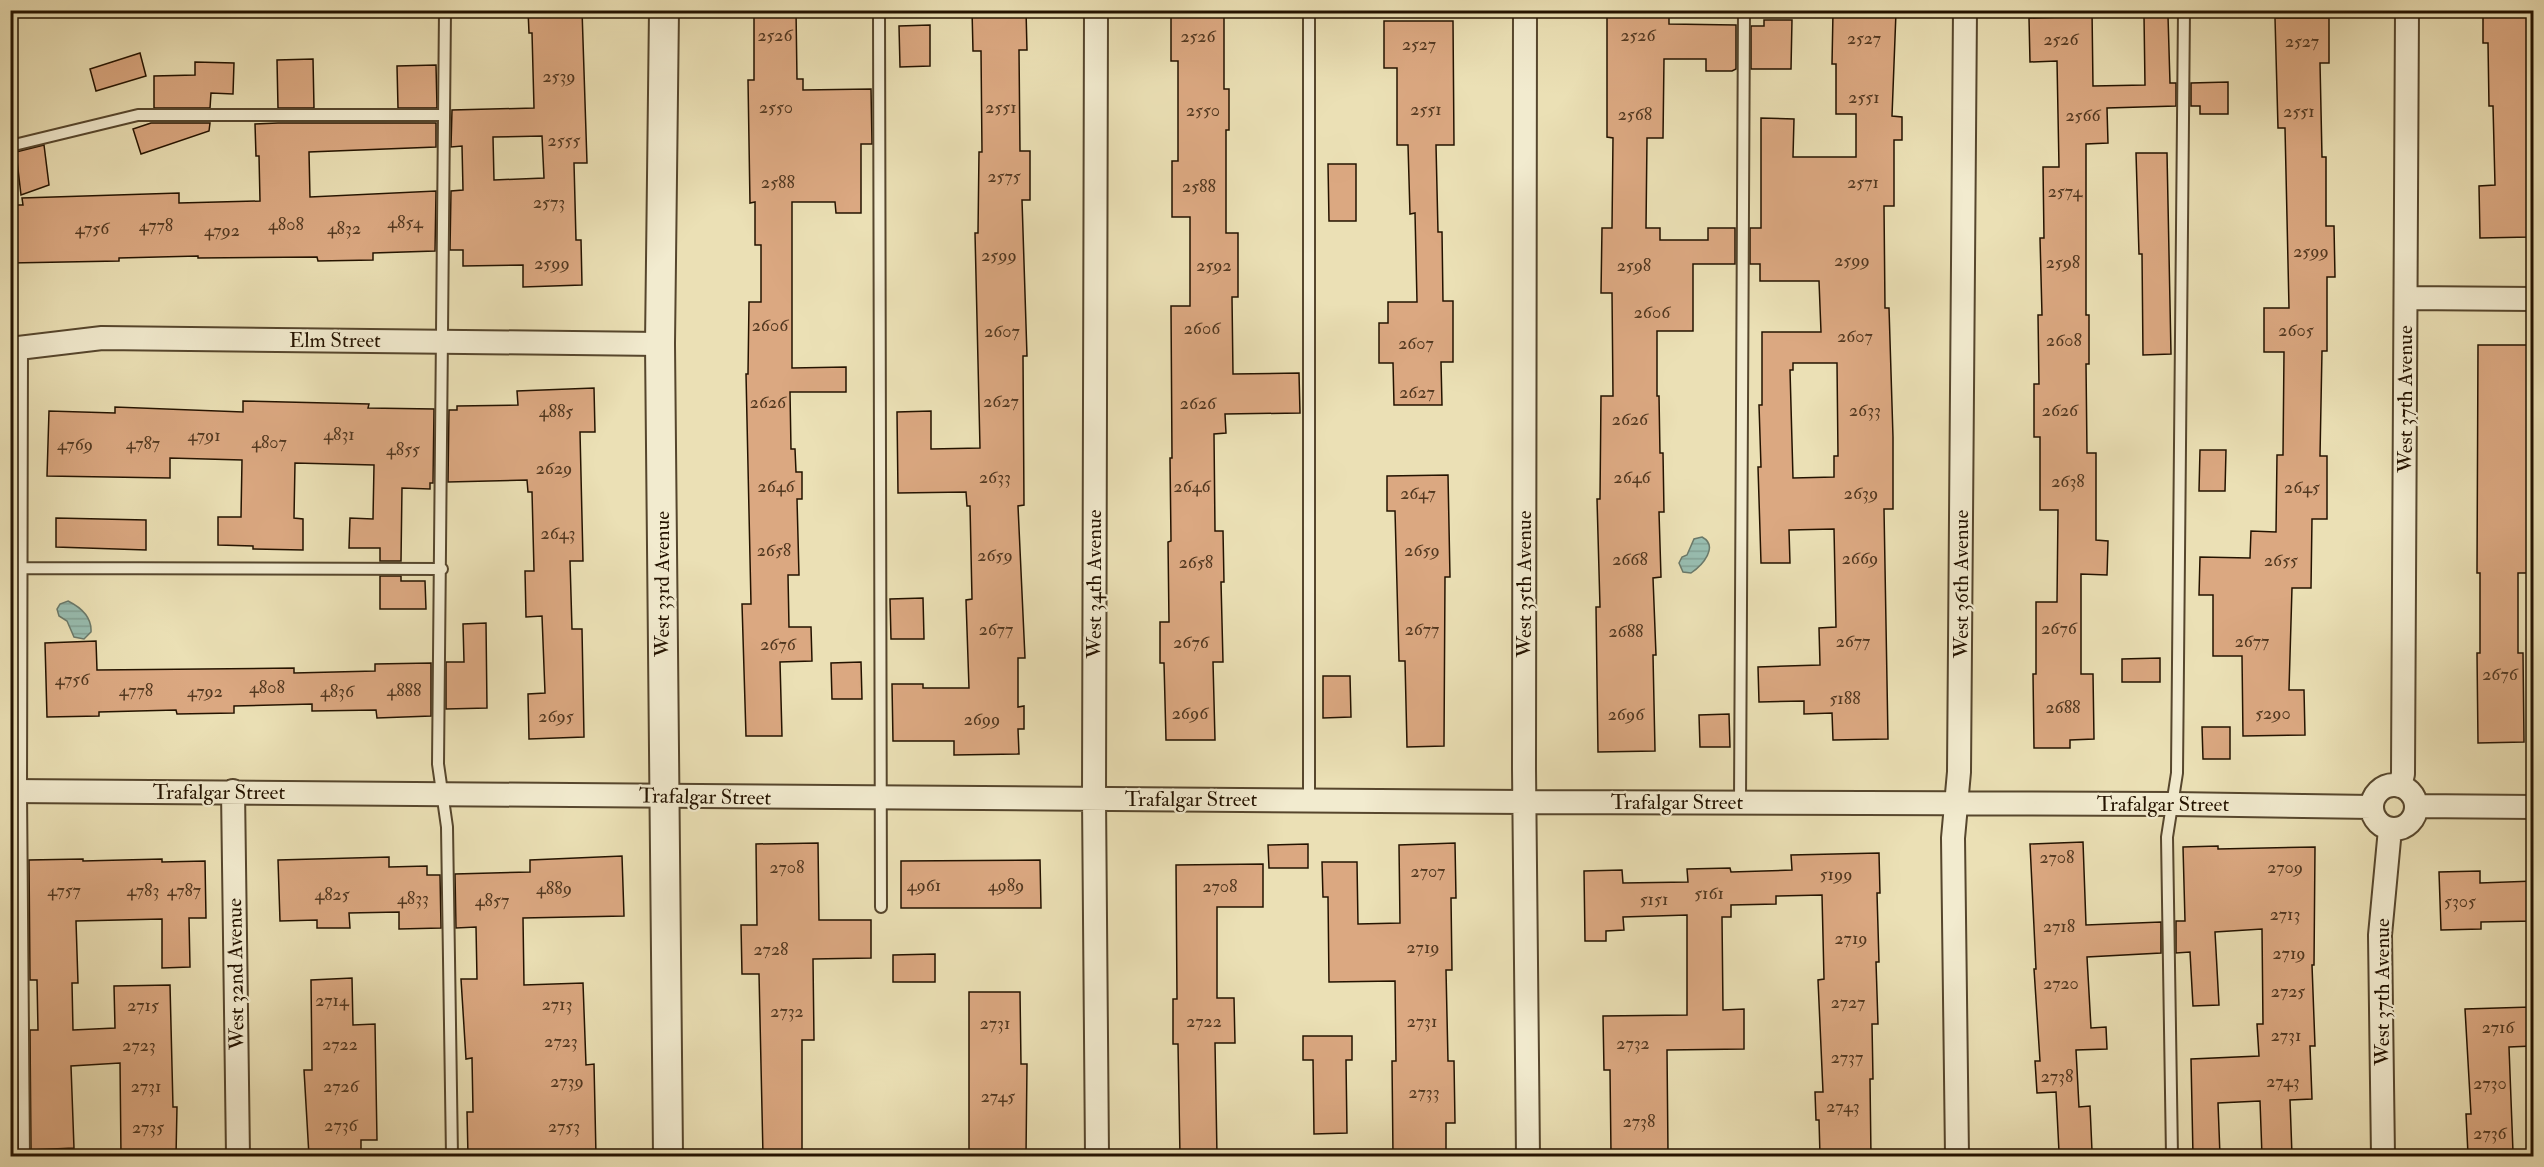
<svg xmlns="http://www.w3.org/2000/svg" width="2544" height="1167" font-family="'IM FELL Double Pica',serif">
<defs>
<pattern id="water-rules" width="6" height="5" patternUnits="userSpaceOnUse" patternTransform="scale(1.5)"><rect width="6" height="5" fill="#98bdb0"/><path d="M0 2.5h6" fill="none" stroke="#83a296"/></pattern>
</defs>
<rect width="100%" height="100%" fill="#ebe0b5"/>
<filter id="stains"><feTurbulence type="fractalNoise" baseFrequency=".00333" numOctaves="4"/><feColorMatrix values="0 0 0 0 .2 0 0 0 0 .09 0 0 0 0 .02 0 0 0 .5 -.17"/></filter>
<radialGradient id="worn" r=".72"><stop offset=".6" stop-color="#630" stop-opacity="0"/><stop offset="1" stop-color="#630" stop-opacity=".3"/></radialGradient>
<path fill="url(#water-rules)" stroke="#6a796a" stroke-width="1.5" d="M 1702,537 C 1719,546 1703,565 1691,573 L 1683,572 L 1679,563 L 1682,557 L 1687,555 L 1694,539 Z
M 68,601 C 80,607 92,617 91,632 L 84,639 L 74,637 L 67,621 L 59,616 L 57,609 L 60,604 Z"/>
<path fill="#dba881" stroke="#241300" stroke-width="1.5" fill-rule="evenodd" d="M 528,10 L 582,10 L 587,163 L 574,163 L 576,240 L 581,240 L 582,285 L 523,287 L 523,265 L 463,266 L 463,250 L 450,250 L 451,191 L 463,190 L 462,146 L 451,147 L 452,110 L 534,108 L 532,33 L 529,33 ZM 542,136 L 544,178 L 494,180 L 493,137 Z
M 796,10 L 797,79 L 803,79 L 803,90 L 871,89 L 872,144 L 861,144 L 861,213 L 836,213 L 835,202 L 792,202 L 792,368 L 846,367 L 846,392 L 790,392 L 791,449 L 795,449 L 796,472 L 802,472 L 802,499 L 797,499 L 799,575 L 788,575 L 789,627 L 811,627 L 812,661 L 780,662 L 782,736 L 746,736 L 742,604 L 751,604 L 746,374 L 748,374 L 749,302 L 761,302 L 761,245 L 755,245 L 755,202 L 750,203 L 748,80 L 754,80 L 754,11 Z
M 972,10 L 1026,10 L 1027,50 L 1019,50 L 1020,151 L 1030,151 L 1030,200 L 1022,200 L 1027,356 L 1023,356 L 1024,505 L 1018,506 L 1025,658 L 1018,658 L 1018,707 L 1024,706 L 1024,729 L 1018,729 L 1019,754 L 954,755 L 954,741 L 893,741 L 892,684 L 923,684 L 923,688 L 969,688 L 966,600 L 972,599 L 970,506 L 967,506 L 966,492 L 898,493 L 897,412 L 931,411 L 931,449 L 980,448 L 975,233 L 978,233 L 979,152 L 982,152 L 981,51 L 973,51 Z
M 1171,10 L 1224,10 L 1224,89 L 1229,89 L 1229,130 L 1226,130 L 1226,233 L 1238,233 L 1238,297 L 1232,297 L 1233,374 L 1299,373 L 1300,413 L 1225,414 L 1226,433 L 1214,434 L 1215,531 L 1223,531 L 1224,582 L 1221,582 L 1223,662 L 1213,662 L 1215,740 L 1166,740 L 1164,663 L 1160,663 L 1160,622 L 1169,622 L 1168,542 L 1171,541 L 1170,458 L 1172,458 L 1171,306 L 1190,306 L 1190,217 L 1172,217 L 1172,161 L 1178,161 L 1178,61 L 1171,61 Z
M 1607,10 L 1669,10 L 1669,24 L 1736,25 L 1736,69 L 1732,71 L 1706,71 L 1706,59 L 1664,59 L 1663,138 L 1647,138 L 1646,228 L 1660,228 L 1660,240 L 1708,240 L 1708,228 L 1735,228 L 1735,264 L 1693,264 L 1693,331 L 1657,331 L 1657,396 L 1659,396 L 1660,453 L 1663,453 L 1664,512 L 1659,512 L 1661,577 L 1653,578 L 1656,655 L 1653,655 L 1655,751 L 1598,752 L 1596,607 L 1600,607 L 1597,499 L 1600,499 L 1601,396 L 1613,396 L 1612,293 L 1601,293 L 1602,228 L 1612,228 L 1613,138 L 1607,137 Z
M 2061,10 L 2092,10 L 2093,86 L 2145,85 L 2144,16 L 2168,16 L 2170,83 L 2176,83 L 2176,106 L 2107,108 L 2108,143 L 2086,144 L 2086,315 L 2089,315 L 2089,364 L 2086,364 L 2087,453 L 2096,453 L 2096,540 L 2108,541 L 2107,575 L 2081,574 L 2081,674 L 2093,674 L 2094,739 L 2070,740 L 2070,748 L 2034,748 L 2033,674 L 2036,674 L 2036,602 L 2057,602 L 2058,510 L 2040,510 L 2040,437 L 2034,437 L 2034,384 L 2039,384 L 2038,315 L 2042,315 L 2040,238 L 2044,238 L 2043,167 L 2059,167 L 2057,61 L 2030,62 L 2029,18 L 2062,17 Z
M 2483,10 L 2534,10 L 2534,173 L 2529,173 L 2530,237 L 2480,238 L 2479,186 L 2495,185 L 2493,106 L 2489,106 L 2488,43 L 2483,43 Z
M 1833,12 L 1896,12 L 1892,116 L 1902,117 L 1902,140 L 1894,140 L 1894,206 L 1884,206 L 1885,308 L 1889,308 L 1893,437 L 1893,509 L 1884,509 L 1888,739 L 1833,740 L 1832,713 L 1804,714 L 1804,701 L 1759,702 L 1758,667 L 1820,665 L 1819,628 L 1836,627 L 1834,529 L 1789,530 L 1790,563 L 1761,563 L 1758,467 L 1761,467 L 1759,405 L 1762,405 L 1762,332 L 1821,332 L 1819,281 L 1760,281 L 1760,264 L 1750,264 L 1750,228 L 1761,228 L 1761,118 L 1794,119 L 1793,157 L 1856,157 L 1856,114 L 1836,114 L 1836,64 L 1832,64 ZM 1793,363 L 1837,363 L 1838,456 L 1834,456 L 1834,477 L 1793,478 L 1790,370 L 1793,370 Z
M 2275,18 L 2329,18 L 2329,63 L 2320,63 L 2322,157 L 2326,157 L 2326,226 L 2334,226 L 2335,277 L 2327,277 L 2327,351 L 2322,351 L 2320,456 L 2327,456 L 2327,519 L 2312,519 L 2311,588 L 2292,588 L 2289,690 L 2304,690 L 2305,735 L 2243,736 L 2242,656 L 2213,656 L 2213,595 L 2199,595 L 2200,557 L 2250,558 L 2251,531 L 2276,532 L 2277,455 L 2283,455 L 2284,352 L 2264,352 L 2264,308 L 2289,308 L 2285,128 L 2278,128 Z
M 1764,20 L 1792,20 L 1791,69 L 1751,69 L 1751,26 L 1764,26 Z
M 1384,21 L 1453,21 L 1454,145 L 1436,145 L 1438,232 L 1442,232 L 1443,301 L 1453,301 L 1453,362 L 1441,362 L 1442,405 L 1394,405 L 1393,363 L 1379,363 L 1379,323 L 1388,323 L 1388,302 L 1417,302 L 1415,213 L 1410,214 L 1408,145 L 1397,145 L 1397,68 L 1384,68 Z
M 930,25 L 930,66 L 900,67 L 899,26 Z
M 140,53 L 146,76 L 96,91 L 90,69 Z
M 313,59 L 314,108 L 278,108 L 277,60 Z
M 195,62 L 234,63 L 233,94 L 211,93 L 210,108 L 154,108 L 154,76 L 195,75 Z
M 436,65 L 437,108 L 398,108 L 397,66 Z
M 2228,82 L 2228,114 L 2200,114 L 2200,106 L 2191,106 L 2191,83 Z
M 151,123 L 210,123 L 209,131 L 141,154 L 133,129 Z
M 278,123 L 436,123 L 436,147 L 309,152 L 310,197 L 436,191 L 435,251 L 373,253 L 373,260 L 318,261 L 317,257 L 198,258 L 198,256 L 119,258 L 119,261 L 10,263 L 10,205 L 23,205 L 22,198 L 179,193 L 179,203 L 260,201 L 259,156 L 256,156 L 255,124 Z
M 44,145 L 49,185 L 21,195 L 16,152 Z
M 2136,153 L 2167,153 L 2171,354 L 2143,355 L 2142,254 L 2139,254 Z
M 1328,164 L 1356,164 L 1356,221 L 1329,221 Z
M 2478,345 L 2533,345 L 2534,450 L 2530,450 L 2534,573 L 2518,573 L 2518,653 L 2523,653 L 2524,742 L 2478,743 L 2477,653 L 2480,653 L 2480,573 L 2477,573 Z
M 594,388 L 595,432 L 580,432 L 583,561 L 570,561 L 572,629 L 582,629 L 584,737 L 529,739 L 528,694 L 545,693 L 542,616 L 526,617 L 525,571 L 534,571 L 532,492 L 528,492 L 527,480 L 448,482 L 449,410 L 457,410 L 457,406 L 518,405 L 517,391 Z
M 243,401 L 369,404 L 368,408 L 434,409 L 433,483 L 430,483 L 430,489 L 402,488 L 401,561 L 380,561 L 380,548 L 349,548 L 350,518 L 373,519 L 374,465 L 295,463 L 294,518 L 303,519 L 303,550 L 253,549 L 253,546 L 218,545 L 218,517 L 241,517 L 242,460 L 170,458 L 170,478 L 47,476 L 49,411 L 115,413 L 115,407 L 243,412 Z
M 2200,450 L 2226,450 L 2225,491 L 2199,491 Z
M 1448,475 L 1450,577 L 1445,577 L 1444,746 L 1407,747 L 1405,661 L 1399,661 L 1395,511 L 1387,511 L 1387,476 Z
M 56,518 L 146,520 L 146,550 L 56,547 Z
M 380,576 L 401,576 L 401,581 L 425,581 L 426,609 L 380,609 Z
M 923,598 L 924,639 L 891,639 L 890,599 Z
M 486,623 L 487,708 L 446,709 L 446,662 L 464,662 L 463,624 Z
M 96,641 L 97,670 L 294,668 L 294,673 L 375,671 L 375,664 L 431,663 L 431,716 L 377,718 L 376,710 L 312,711 L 312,704 L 234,706 L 234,713 L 177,714 L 176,710 L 99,712 L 99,716 L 47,717 L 45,643 Z
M 2160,658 L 2160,682 L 2122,682 L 2122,659 Z
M 861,662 L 862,699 L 832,699 L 831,663 Z
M 1323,676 L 1350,676 L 1351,717 L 1323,718 Z
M 1729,714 L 1730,747 L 1700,747 L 1699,715 Z
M 2202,727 L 2230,727 L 2230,759 L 2203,759 Z
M 2083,842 L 2086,925 L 2161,922 L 2161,953 L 2087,957 L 2091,1028 L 2106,1027 L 2107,1049 L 2076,1050 L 2079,1107 L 2090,1106 L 2092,1151 L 2059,1152 L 2056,1092 L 2037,1093 L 2035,1061 L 2040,1061 L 2034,969 L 2036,969 L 2030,844 Z
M 818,843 L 819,920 L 871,920 L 871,958 L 813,959 L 814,1040 L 802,1040 L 802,1156 L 763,1156 L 759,974 L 742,974 L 741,925 L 757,925 L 756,844 Z
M 1455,843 L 1456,898 L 1451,898 L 1452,970 L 1446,970 L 1448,1061 L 1454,1061 L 1455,1123 L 1446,1123 L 1446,1156 L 1393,1156 L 1392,1061 L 1396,1061 L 1395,981 L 1329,982 L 1328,897 L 1323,897 L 1322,862 L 1357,862 L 1358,924 L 1400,923 L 1399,845 Z
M 1308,844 L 1308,868 L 1269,868 L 1268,845 Z
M 2218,846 L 2218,849 L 2315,847 L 2314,965 L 2312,965 L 2315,1046 L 2310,1046 L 2312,1099 L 2290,1100 L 2292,1155 L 2262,1156 L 2260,1101 L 2218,1103 L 2220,1156 L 2193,1156 L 2191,1059 L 2259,1056 L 2257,1024 L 2263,1024 L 2262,929 L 2215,932 L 2219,1005 L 2193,1006 L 2190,952 L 2176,953 L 2176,921 L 2185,921 L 2183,847 Z
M 1879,853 L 1880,893 L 1877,893 L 1879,962 L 1876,962 L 1878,1024 L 1872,1024 L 1873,1079 L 1870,1079 L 1871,1156 L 1820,1156 L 1819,1120 L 1816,1120 L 1815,1092 L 1823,1092 L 1818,980 L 1824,979 L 1822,895 L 1776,896 L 1776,904 L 1731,905 L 1731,917 L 1722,917 L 1723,1010 L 1744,1009 L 1744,1049 L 1667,1050 L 1668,1152 L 1611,1153 L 1610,1070 L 1604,1070 L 1603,1016 L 1687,1015 L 1687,915 L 1623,917 L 1624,930 L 1606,931 L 1606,941 L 1585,941 L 1584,871 L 1622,870 L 1623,883 L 1688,882 L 1687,869 L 1730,868 L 1731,872 L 1792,870 L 1791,855 Z
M 622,856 L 624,916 L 523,918 L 524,985 L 583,983 L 586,1065 L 594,1064 L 596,1156 L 468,1156 L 467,1112 L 473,1112 L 472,1058 L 466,1059 L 461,979 L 477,979 L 476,927 L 456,928 L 455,874 L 530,872 L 530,860 Z
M 389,857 L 389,867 L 427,866 L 427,875 L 440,875 L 441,928 L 399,929 L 399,912 L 349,913 L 350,928 L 317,928 L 317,920 L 280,921 L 278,860 Z
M 83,859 L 83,861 L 162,859 L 162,862 L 205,861 L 206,918 L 189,918 L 190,967 L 162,968 L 162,919 L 76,921 L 78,983 L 72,983 L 73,1030 L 115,1028 L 114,986 L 170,985 L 173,1107 L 177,1107 L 176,1156 L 121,1156 L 120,1063 L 71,1066 L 74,1148 L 31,1150 L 30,1030 L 38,1030 L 37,980 L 30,980 L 29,860 Z
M 10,860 L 14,860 L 15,980 L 10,981 Z
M 1040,860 L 1041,908 L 901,908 L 901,861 Z
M 1263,864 L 1263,907 L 1217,907 L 1217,998 L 1234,998 L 1235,1043 L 1215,1043 L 1217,1156 L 1180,1156 L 1178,1044 L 1173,1044 L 1173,999 L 1177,999 L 1176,865 Z
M 2480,871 L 2480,883 L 2534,881 L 2534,921 L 2481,922 L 2481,929 L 2441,930 L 2439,872 Z
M 935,954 L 935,982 L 893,982 L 893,955 Z
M 352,978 L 353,1025 L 375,1024 L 377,1140 L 361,1140 L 361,1156 L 309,1156 L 304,1070 L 312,1070 L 311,980 Z
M 969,992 L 1020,992 L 1021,1064 L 1027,1064 L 1026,1156 L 969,1156 Z
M 2531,1007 L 2532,1046 L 2509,1047 L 2513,1152 L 2468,1154 L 2466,1114 L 2471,1114 L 2465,1009 Z
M 10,1030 L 15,1030 L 16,1150 L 10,1150 Z
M 1303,1036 L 1352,1036 L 1352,1060 L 1346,1060 L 1347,1133 L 1314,1134 L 1313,1060 L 1303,1060 Z"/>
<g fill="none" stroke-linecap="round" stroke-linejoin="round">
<defs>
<path id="service" d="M 445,10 L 438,764 L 447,827 L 452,1156
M 879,10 L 881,907
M 10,146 L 138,115 L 444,115
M 22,347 L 21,791 L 24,1156
M 22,568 L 442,569
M 1309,799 L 1309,10
M 1740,801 L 1744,10
M 2172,1156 L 2167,837 L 2177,773 L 2184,10"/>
<path id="minor" d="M 1096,10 L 1094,798 L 1097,1156
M 1525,10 L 1524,769 L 1528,1156
M 2406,298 L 2534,299
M 10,349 L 102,338 L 660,344
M2372 807a22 22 0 1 1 44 0a22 22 0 1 1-44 0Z
M 2400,786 L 2403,774 L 2407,10
M 10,791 L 1524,802 L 2173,804 L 2372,807
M 233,791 L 238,1156
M 2416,806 L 2534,807
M 1957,1156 L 1953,838 L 1959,772 L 1965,10
M 2383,1156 L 2380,935 L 2390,829"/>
<path id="tertiary" d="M 664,10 L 660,344 L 668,1156"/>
</defs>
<use href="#service" stroke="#56462d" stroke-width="14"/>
<use href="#minor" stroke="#56462d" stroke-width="26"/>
<use href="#tertiary" stroke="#56462d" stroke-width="32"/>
<use href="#service" stroke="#f2ebcf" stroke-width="10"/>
<use href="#minor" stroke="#f2ebcf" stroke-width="22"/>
<use href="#tertiary" stroke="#f2ebcf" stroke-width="28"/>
</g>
<g text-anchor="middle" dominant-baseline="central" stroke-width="4.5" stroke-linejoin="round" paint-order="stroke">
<g font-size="18" fill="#523820">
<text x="775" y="35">2526</text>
<text x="1638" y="35">2526</text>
<text x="1198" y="36">2526</text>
<text x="1864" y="38">2527</text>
<text x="2061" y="39">2526</text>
<text x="2302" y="41">2527</text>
<text x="1419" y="44">2527</text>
<text x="559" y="76">2539</text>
<text x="1864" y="97">2551</text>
<text x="776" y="107">2550</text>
<text x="1001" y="107">2551</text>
<text x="1426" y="109">2551</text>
<text x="1203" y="110">2550</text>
<text x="2299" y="111">2551</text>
<text x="1635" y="114">2568</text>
<text x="2083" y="115">2566</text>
<text x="564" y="140">2555</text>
<text x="1004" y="176">2575</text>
<text x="778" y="182">2588</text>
<text x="1863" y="182">2571</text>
<text x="1199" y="186">2588</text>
<text x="2065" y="191">2574</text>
<text x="549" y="202">2573</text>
<text x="405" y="222">4854</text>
<text x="286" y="224">4808</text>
<text x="156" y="225">4778</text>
<text x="92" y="228">4756</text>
<text x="344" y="228">4832</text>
<text x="222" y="230">4792</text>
<text x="2311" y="251">2599</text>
<text x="999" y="255">2599</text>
<text x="1852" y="260">2599</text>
<text x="2063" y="262">2598</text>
<text x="552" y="263">2599</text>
<text x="1214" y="265">2592</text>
<text x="1634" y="265">2598</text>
<text x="1652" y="312">2606</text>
<text x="770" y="325">2606</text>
<text x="1202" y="328">2606</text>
<text x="2296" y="330">2605</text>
<text x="1002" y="331">2607</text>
<text x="1855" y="336">2607</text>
<text x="2064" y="340">2608</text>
<text x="1416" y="343">2607</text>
<text x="1417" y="392">2627</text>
<text x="1001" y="401">2627</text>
<text x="768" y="402">2626</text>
<text x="1198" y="403">2626</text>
<text x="1865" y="410">2633</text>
<text x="2060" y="410">2626</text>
<text x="556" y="411">4885</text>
<text x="1630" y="419">2626</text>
<text x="339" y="434">4831</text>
<text x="204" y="435">4791</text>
<text x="269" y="442">4807</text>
<text x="143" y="443">4787</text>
<text x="75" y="444">4769</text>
<text x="403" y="449">4855</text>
<text x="554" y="468">2629</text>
<text x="995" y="477">2633</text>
<text x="1632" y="477">2646</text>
<text x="2068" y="481">2638</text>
<text x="776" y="486">2646</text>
<text x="1192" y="486">2646</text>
<text x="2302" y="487">2645</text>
<text x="1418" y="493">2647</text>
<text x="1861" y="493">2639</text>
<text x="558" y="533">2643</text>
<text x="774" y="550">2658</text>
<text x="1422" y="550">2659</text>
<text x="995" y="555">2659</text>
<text x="1860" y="558">2669</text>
<text x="1630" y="559">2668</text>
<text x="2281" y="560">2655</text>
<text x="1196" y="562">2658</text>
<text x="2059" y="628">2676</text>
<text x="996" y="629">2677</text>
<text x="1422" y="629">2677</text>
<text x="1626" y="631">2688</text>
<text x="1853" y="641">2677</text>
<text x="2252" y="641">2677</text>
<text x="1191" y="642">2676</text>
<text x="778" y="644">2676</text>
<text x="2500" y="674">2676</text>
<text x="72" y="679">4756</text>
<text x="267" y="687">4808</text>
<text x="136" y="690">4778</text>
<text x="404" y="690">4888</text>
<text x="205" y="691">4792</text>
<text x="337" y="691">4836</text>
<text x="1845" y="698">5188</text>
<text x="2063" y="707">2688</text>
<text x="1190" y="713">2696</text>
<text x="2273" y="713">5290</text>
<text x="1626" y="714">2696</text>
<text x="556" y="716">2695</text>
<text x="982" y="719">2699</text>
<text x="2057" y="857">2708</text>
<text x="787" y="867">2708</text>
<text x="2285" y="867">2709</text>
<text x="1428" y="871">2707</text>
<text x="1836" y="874">5199</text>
<text x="924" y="885">4961</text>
<text x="1006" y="885">4989</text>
<text x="1220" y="886">2708</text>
<text x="554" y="888">4889</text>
<text x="64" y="890">4757</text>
<text x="143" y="890">4783</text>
<text x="184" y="890">4787</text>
<text x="1709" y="893">5161</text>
<text x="332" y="894">4825</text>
<text x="413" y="898">4833</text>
<text x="1654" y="899">5151</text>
<text x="492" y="900">4857</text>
<text x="2460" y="901">5305</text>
<text x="2285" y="914">2713</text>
<text x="2059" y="926">2718</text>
<text x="1851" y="938">2719</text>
<text x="1423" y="947">2719</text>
<text x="771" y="949">2728</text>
<text x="2289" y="953">2719</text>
<text x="2061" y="983">2720</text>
<text x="2288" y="991">2725</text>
<text x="332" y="1000">2714</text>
<text x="1848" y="1002">2727</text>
<text x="557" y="1004">2713</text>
<text x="143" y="1005">2715</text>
<text x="787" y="1011">2732</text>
<text x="1204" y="1021">2722</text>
<text x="1422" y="1021">2731</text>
<text x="995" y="1023">2731</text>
<text x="2498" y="1027">2716</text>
<text x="2286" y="1035">2731</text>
<text x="561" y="1041">2723</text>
<text x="1633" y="1043">2732</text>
<text x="340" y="1044">2722</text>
<text x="139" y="1045">2723</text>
<text x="1847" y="1057">2737</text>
<text x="2057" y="1076">2738</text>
<text x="567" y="1081">2739</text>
<text x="2283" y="1081">2743</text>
<text x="2490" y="1083">2730</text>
<text x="146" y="1086">2731</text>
<text x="341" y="1086">2726</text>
<text x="1424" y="1092">2733</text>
<text x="998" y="1096">2745</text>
<text x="1843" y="1106">2743</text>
<text x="1639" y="1121">2738</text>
<text x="341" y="1125">2736</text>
<text x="564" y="1126">2753</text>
<text x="148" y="1127">2735</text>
<text x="2490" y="1133">2736</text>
</g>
<g font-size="21" fill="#241300" stroke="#f2ebcf">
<text x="335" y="340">Elm Street</text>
<text transform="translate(2405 399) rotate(-90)">West 37th Avenue</text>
<text transform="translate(662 584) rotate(-90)">West 33rd Avenue</text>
<text transform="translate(1094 584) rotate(-90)">West 34th Avenue</text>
<text transform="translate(1524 584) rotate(-90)">West 35th Avenue</text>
<text transform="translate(1961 584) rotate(-90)">West 36th Avenue</text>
<text x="219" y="792">Trafalgar Street</text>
<text transform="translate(705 797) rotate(1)">Trafalgar Street</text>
<text x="1191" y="799">Trafalgar Street</text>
<text x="1677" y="802">Trafalgar Street</text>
<text x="2163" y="804">Trafalgar Street</text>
<text transform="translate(236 974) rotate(-91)">West 32nd Avenue</text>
<text transform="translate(2382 992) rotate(-90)">West 37th Avenue</text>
</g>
</g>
<rect width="2544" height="1167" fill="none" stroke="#ebe0b5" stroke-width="36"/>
<rect x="12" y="12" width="2520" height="1143" fill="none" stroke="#241300" stroke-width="3"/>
<rect x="18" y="18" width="2508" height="1131" fill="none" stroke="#241300" stroke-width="1.5"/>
<rect width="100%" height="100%" filter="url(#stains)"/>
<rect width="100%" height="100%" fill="url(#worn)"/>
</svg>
